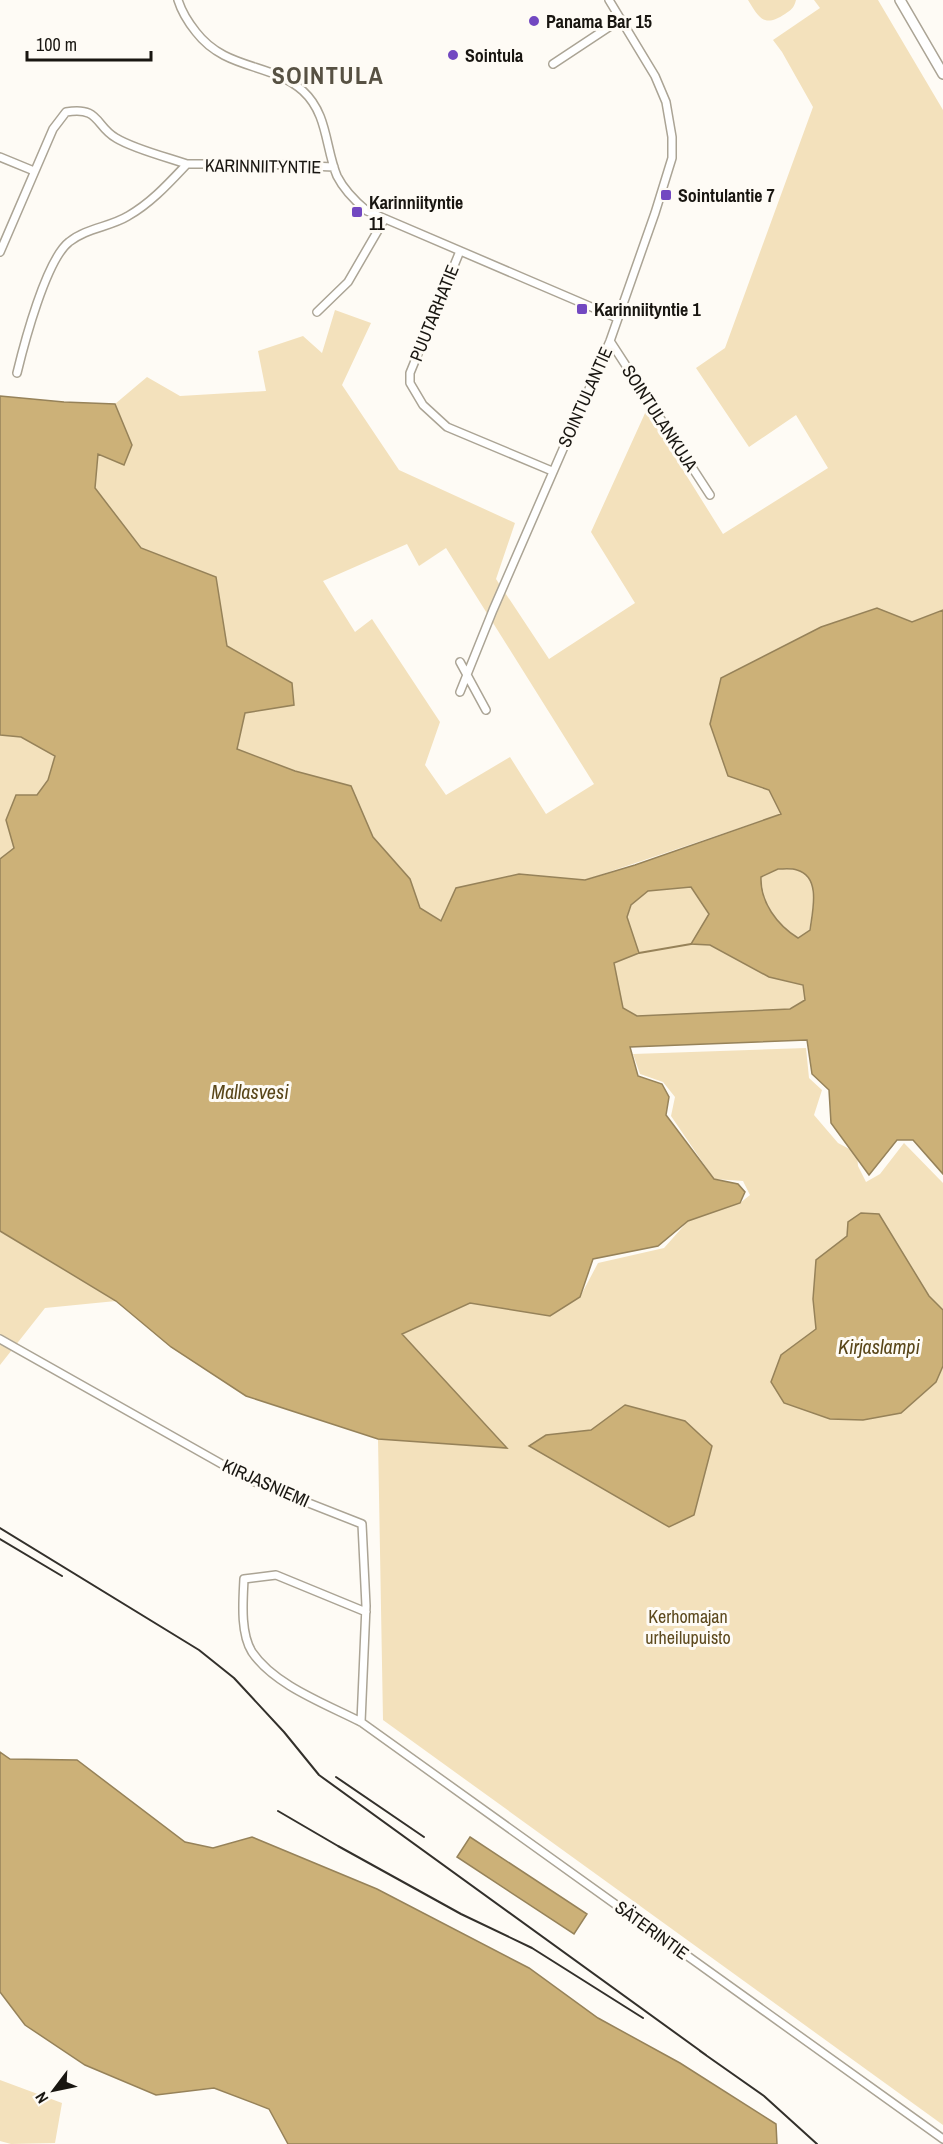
<svg xmlns="http://www.w3.org/2000/svg" width="943" height="2144" font-family="'Archivo Narrow',sans-serif">
<rect width="100%" height="100%" fill="#fefbf5"/>
<path fill="#f3e1bc" fill-rule="evenodd" d="M 748,0 L 796,0 C 794,8 791,10 785,14 C 764,28 759,18 748,0 Z
M 814,0 L 878,0 L 943,110 L 943,610 L 912,622 L 877,608 L 821,627 L 721,678 L 781,814 L 585,880 L 519,874 L 442,921 L 420,908 L 410,879 L 373,837 L 351,786 L 295,771 L 237,749 L 245,713 L 293,705 L 291,683 L 227,646 L 216,577 L 141,548 L 95,488 L 98,454 L 132,445 L 115,404 L 147,377 L 180,396 L 266,391 L 258,351 L 303,336 L 322,353 L 335,310 L 371,323 L 342,385 L 399,470 L 515,523 L 496,579 L 549,659 L 635,603 L 591,532 L 646,411 L 723,534 L 828,468 L 796,415 L 749,447 L 696,368 L 725,348 L 813,107 L 782,52 L 773,40 L 820,8 ZM 407,544 L 419,566 L 446,548 L 594,784 L 546,814 L 510,757 L 446,795 L 425,765 L 440,722 L 372,619 L 355,632 L 323,581 Z
M 0,735 L 21,736 L 55,756 L 48,780 L 37,795 L 6,820 L 14,848 L 0,859 Z
M 778,869 C 784,869 792,868 798,870 C 822,877 812,913 809,931 L 798,938 C 777,924 760,903 761,877 Z
M 691,887 L 710,914 L 691,944 L 710,945 L 769,977 L 803,985 L 805,1000 L 790,1009 L 637,1016 L 623,1008 L 614,963 L 638,953 L 627,917 L 631,905 L 648,891 Z
M 806,1048 L 809,1078 L 822,1090 L 814,1115 L 838,1143 L 857,1153 L 858,1166 L 866,1182 L 880,1174 L 904,1143 L 943,1183 L 943,2125 L 383,1720 L 378,1439 L 506,1447 L 402,1334 L 470,1303 L 550,1316 L 580,1297 L 598,1263 L 664,1248 L 688,1221 L 740,1203 L 750,1195 L 743,1181 L 714,1179 L 671,1116 L 675,1097 L 663,1082 L 640,1074 L 633,1054 Z
M 0,1231 L 116,1301 L 45,1308 L 0,1365 Z
M 0,2080 L 62,2103 L 55,2143 L 11,2144 L 0,2141 Z"/>
<path fill="#ccb178" stroke="#968259" stroke-width="1.5" fill-rule="evenodd" d="M 0,396 L 64,402 L 115,404 L 132,445 L 124,465 L 98,454 L 95,488 L 141,548 L 216,577 L 227,646 L 292,683 L 294,705 L 245,713 L 237,749 L 295,771 L 351,786 L 373,837 L 410,879 L 420,908 L 441,921 L 456,888 L 519,874 L 585,880 L 635,865 L 781,814 L 769,790 L 728,776 L 710,724 L 721,678 L 821,627 L 877,608 L 912,622 L 943,610 L 943,1174 L 913,1140 L 897,1140 L 869,1175 L 831,1123 L 829,1090 L 812,1074 L 807,1040 L 630,1047 L 638,1076 L 662,1084 L 669,1097 L 666,1115 L 714,1179 L 738,1184 L 745,1192 L 740,1203 L 688,1221 L 658,1246 L 593,1259 L 580,1297 L 550,1316 L 470,1303 L 402,1334 L 507,1448 L 378,1439 L 246,1396 L 171,1347 L 116,1301 L 0,1231 L 0,859 L 14,848 L 6,820 L 16,795 L 37,795 L 48,780 L 55,756 L 21,737 L 0,735 ZM 778,869 C 784,869 792,868 797,870 C 822,877 812,913 810,930 L 798,938 C 777,925 760,902 761,877 ZM 691,887 L 709,914 L 691,944 L 710,945 L 769,977 L 803,985 L 805,1000 L 790,1009 L 637,1016 L 623,1008 L 614,963 L 639,953 L 627,917 L 631,905 L 648,891 Z
M 861,1213 L 879,1214 L 929,1296 L 943,1310 L 943,1366 L 936,1382 L 901,1413 L 863,1420 L 830,1419 L 784,1403 L 771,1382 L 781,1355 L 816,1329 L 813,1299 L 816,1260 L 847,1236 L 848,1222 Z
M 625,1405 L 685,1421 L 712,1446 L 694,1515 L 669,1527 L 529,1446 L 546,1435 L 591,1430 Z
M 0,1752 L 10,1759 L 77,1760 L 185,1842 L 213,1848 L 252,1837 L 377,1889 L 529,1968 L 598,2018 L 680,2063 L 776,2124 L 777,2144 L 288,2144 L 269,2109 L 214,2088 L 156,2095 L 85,2065 L 25,2025 L 0,1992 Z
M 470,1837 L 587,1914 L 574,1934 L 457,1857 Z"/>
<g fill="none" stroke-linecap="round" stroke-linejoin="round">
<path stroke="#968259" stroke-width="2" d="M 639,953 L 691,944"/>
<defs>
<path id="street" d="M 178,0 C 182,13 188,22 196,32 C 226,71 271,62 303,91 C 328,114 325,147 337,176 C 344,190 355,201 367,211 L 617,318
M 553,64 L 621,19
M 0,157 L 34,171
M 460,251 L 410,373 L 410,383 L 423,405 L 447,427 L 552,471
M 0,252 L 53,129 L 66,112 C 100,106 95,126 116,138 C 134,149 166,157 187,164
M 317,312 L 348,282 L 384,220
M 610,341 L 710,495
M 17,373 C 24,344 46,260 69,242 C 86,228 110,227 128,216 C 151,203 169,183 187,164 L 263,164 L 334,167
M 460,662 L 486,710
M 460,692 L 493,610 L 610,341 L 655,213 L 672,158 L 672,137 L 666,102 L 655,76 L 609,0
M 0,1339 L 250,1480 L 362,1524 L 366,1606 L 361,1722
M 366,1612 L 276,1575 L 244,1579 C 243,1600 240,1633 252,1652 C 274,1685 326,1704 361,1722 L 943,2139"/>
<path id="secondary" d="M 900,0 L 943,74"/>
</defs>
<use href="#street" stroke="#aba495" stroke-width="10"/>
<use href="#secondary" stroke="#aba495" stroke-width="12"/>
<use href="#street" stroke="#fff" stroke-width="7"/>
<use href="#secondary" stroke="#fff" stroke-width="9"/>
<path stroke="#33302b" stroke-width="2" d="M 0,1528 L 199,1650 L 234,1678 L 284,1732 L 319,1775 L 706,2055
M 0,1539 L 62,1576
M 336,1777 L 424,1837
M 278,1811 L 338,1846 L 461,1914 L 532,1948 L 643,2018
M 700,2051 L 764,2096 L 817,2144"/>
</g>
<g fill="#7248c1" stroke="#fefbf5" stroke-width="2">
<circle cx="534" cy="21" r="6"/>
<circle cx="453" cy="55" r="6"/>
<rect x="660" y="189" width="12" height="12" rx="3"/>
<rect x="351" y="206" width="12" height="12" rx="3"/>
<rect x="576" y="303" width="12" height="12" rx="3"/>
</g>
<g text-anchor="middle" dominant-baseline="central" stroke-width="6" stroke-linejoin="round" paint-order="stroke">
<g font-size="18" font-weight="bold" fill="#191611" stroke="#fefbf5" text-anchor="start">
<text x="546" y="21">Panama Bar 15</text>
<text x="465" y="55">Sointula</text>
<text x="678" y="195">Sointulantie 7</text>
<text x="369" y="202">Karinniityntie<tspan x="369" dy="21">11</tspan></text>
<text x="594" y="309">Karinniityntie 1</text>
</g>
<g font-size="18" fill="#191611" stroke="#fefbf5">
<text transform="translate(263 166) rotate(1)">KARINNIITYNTIE</text>
<text transform="translate(434 313) rotate(-68)">PUUTARHATIE</text>
<text transform="translate(585 397) rotate(-66)">SOINTULANTIE</text>
<text transform="translate(660 418) rotate(57)">SOINTULANKUJA</text>
<text transform="translate(266 1483) rotate(24)">KIRJASNIEMI</text>
<text transform="translate(652 1930) rotate(36)">SÄTERINTIE</text>
</g>
<g font-size="18" fill="#5d491d" stroke="#fefbf5">
<text x="688" y="1616">Kerhomajan<tspan x="688" dy="21">urheilupuisto</tspan></text>
</g>
<g font-size="20" font-style="italic" fill="#594619" stroke="#fefbf5">
<text x="250" y="1091">Mallasvesi</text>
<text x="879" y="1346">Kirjaslampi</text>
</g>
<g font-size="24" font-weight="bold" letter-spacing="1.5" fill="#575143" stroke="#fefbf5">
<text x="328" y="75">SOINTULA</text>
</g>
</g>
<g transform="translate(54 2090) rotate(238)" stroke="#fefbf5" stroke-width="4.5" paint-order="stroke">
<path d="M0-4.5L10 22L0 15L-10 22Z" fill="#191611"/>
<text y="-9" font-size="16" font-weight="bold" text-anchor="middle" fill="#191611">N</text>
</g>
<path d="M27 51v9h124v-9" fill="none" stroke="#191611" stroke-width="3"/>
<text x="36" y="51" font-size="18" fill="#191611" stroke="#fefbf5" stroke-width="4.5" paint-order="stroke">100 m</text>
</svg>
